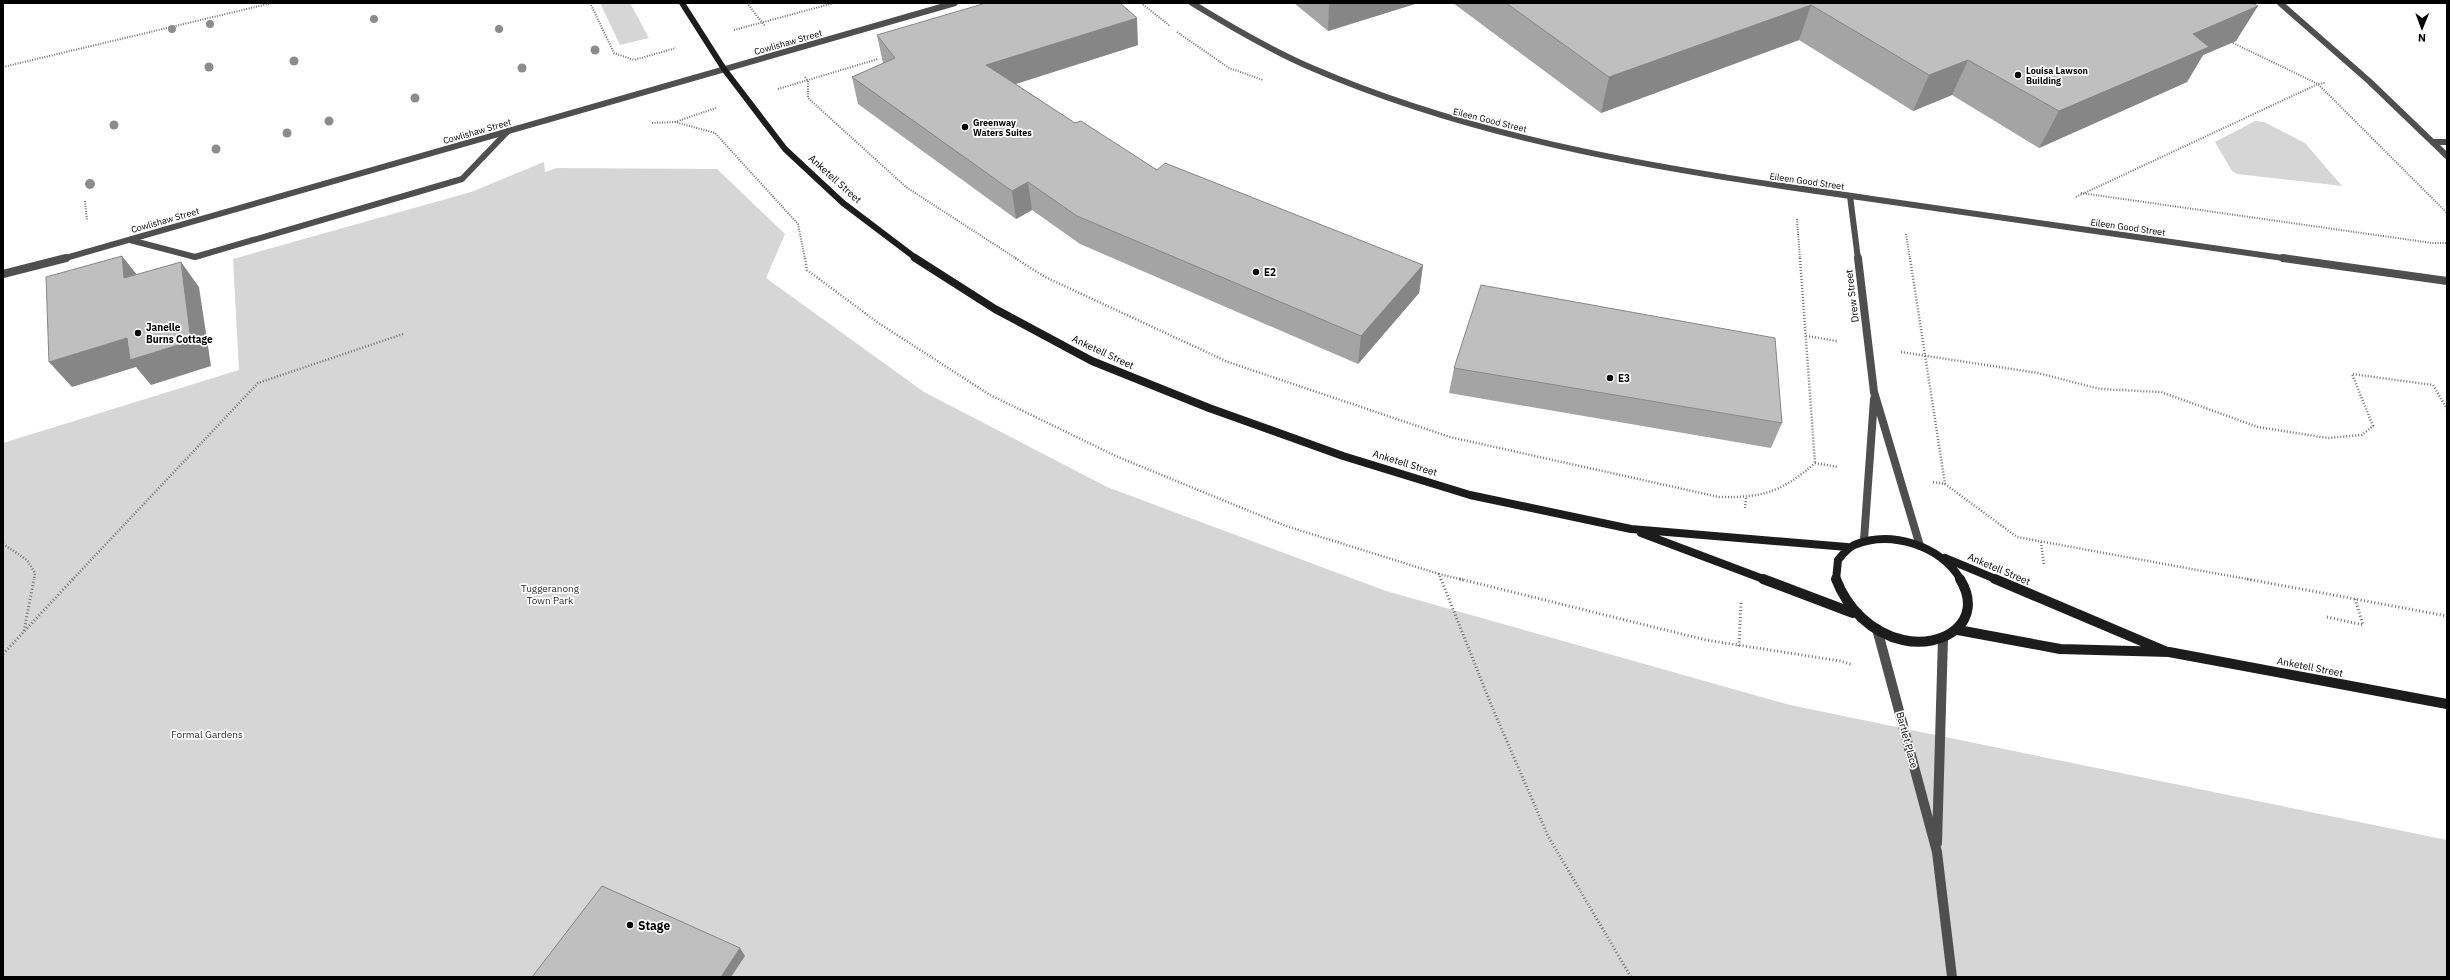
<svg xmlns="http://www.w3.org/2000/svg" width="2450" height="980" font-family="'IBM Plex Sans',sans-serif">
<rect width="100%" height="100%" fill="#fff"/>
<path fill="#d6d6d6" d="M 600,3 L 630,3 L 649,38 L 620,45 Z
M 2255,121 L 2264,122 L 2305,143 L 2342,186 L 2237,174 L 2232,171 L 2215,142 Z
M 544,162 L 545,172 L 557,168 L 717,169 L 785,234 L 766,278 L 924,392 L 1107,487 L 1386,591 L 1790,705 L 2447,840 L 2447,977 L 3,977 L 3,443 L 239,370 L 233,259 L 471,192 Z"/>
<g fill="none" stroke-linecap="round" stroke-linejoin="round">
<path stroke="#717171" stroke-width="2" stroke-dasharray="1 1.5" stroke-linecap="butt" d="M 590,3 L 614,53 L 634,60 L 676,48
M 747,3 L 765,26
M 1141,3 L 1170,26
M 734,30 L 834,3
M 1177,32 L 1229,68 L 1263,80
M 2233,43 L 2318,84 L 2447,213
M 3,67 L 272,3
M 805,77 L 808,81 L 808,98 L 906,187 L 1017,259
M 778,89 L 878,59
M 675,122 L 716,108
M 652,123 L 675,122 L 715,133 L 798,224 L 805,259
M 2081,193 L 2432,243 L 2447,243
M 2076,197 L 2318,84 L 2325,83
M 85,201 L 87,221
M 1797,219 L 1800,259
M 1906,234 L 1910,259"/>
<path stroke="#717171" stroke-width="2.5" stroke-dasharray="1 2" stroke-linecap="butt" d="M 805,258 L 807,270 L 877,322 L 990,395 L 1118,457 L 1286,526 L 1439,574
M 1015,258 L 1045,277 L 1228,362 L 1450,437 L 1719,497 C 1762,498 1782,492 1815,463
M 1800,258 L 1815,463
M 1910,258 L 1945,484
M 1806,336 L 1837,341
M 1901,352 L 2038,373 L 2100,389 L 2161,392 L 2258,427 L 2328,438 L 2362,435 L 2373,426 L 2352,374 L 2433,385 L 2447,409
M 1815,463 L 1838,467
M 1933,482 L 1945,484 L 2017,537 L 2252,580
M 1745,508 L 1746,498
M 2041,542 L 2044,565
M 3,544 L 27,560 L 35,573 L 34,580
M 72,580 L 258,383 L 403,334
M 1441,580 L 1439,574 L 1464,580"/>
<path stroke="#717171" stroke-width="3" stroke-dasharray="1 2.5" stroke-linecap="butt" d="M 1441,579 L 1492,707 L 1548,836 L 1631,977
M 1460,579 L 1706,640 L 1840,661 L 1853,665
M 2247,579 L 2447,616
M 2327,617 L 2363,625 L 2355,599
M 24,631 L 34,579
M 1739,646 L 1741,603
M 3,654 L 73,579"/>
<path stroke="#4f4f4f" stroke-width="6" d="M 2433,142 L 2447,142
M 130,240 L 195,257 L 462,179 L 508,131"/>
<path stroke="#4f4f4f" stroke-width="6" d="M 1192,3 C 1231,27 1270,50 1312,68 C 1490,145 1682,172 1872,199 C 2011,219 2151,239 2290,259
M 2280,3 L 2369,81 L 2447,156
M 1850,196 L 1858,259
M 62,259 L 955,3"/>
<path stroke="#4f4f4f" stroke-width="8" d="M 1858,258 L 1874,392 L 1920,546
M 2283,258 L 2447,281
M 3,274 L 66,258
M 1864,540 L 1874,399"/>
<path stroke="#4f4f4f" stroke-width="10" d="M 1877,629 L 1937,852 L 1952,977
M 1937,843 L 1943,638"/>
<path stroke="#1c1c1c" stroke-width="6" d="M 682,3 L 724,69 L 785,149 L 843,203 L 917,259"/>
<path stroke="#1c1c1c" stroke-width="8" d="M 915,258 L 995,309 L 1092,361 L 1209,408 L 1343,456 L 1470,495 L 1631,529 L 1847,547
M 1641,533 L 1766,580
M 1945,558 L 1998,580
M 1836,580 L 1838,560 C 1842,555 1848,548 1854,545 C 1891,530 1940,545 1961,580"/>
<path stroke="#1c1c1c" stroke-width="10" d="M 1763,579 L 1853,613
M 1836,579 C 1847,608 1871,633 1903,640 C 1943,649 1986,622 1960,579
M 1995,579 L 2165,651
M 1958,630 L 2060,649 L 2169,652 L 2447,704"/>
</g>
<g fill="#8c8c8c">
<circle cx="374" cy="19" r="4"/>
<circle cx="210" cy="24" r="4"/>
<circle cx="172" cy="29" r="4"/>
<circle cx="499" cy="29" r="4"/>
<circle cx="595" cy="50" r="4.5"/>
<circle cx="294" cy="61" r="4.5"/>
<circle cx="209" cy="67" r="4.5"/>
<circle cx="522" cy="68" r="4.5"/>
<circle cx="415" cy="98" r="4.5"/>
<circle cx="329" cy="121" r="4.5"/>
<circle cx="114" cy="125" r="4.5"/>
<circle cx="287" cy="133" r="4.5"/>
<circle cx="216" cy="149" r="4.5"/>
<circle cx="90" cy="184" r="5"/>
</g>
<path fill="#a4a4a4" d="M 1294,3 L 1418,3 L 1328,31 Z
M 1453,3 L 2252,3 L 2236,41 L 2203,55 L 2187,82 L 2039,148 L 1952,95 L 1913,111 L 1799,40 L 1601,113 Z
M 877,35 L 1138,45 L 1016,84 L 1075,123 L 1157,170 L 1423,265 L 1419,293 L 1358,364 L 1080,244 L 1032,210 L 1016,219 L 858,104 L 852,77 L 883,63 Z
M 1454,368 L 1782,423 L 1771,448 L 1449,393 Z"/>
<path fill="#868686" d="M 1329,3 L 1418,3 L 1328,31 Z
M 1811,5 L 1799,40 L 1601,113 L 1609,77 Z
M 2258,6 L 2236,41 L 2203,55 L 2187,82 L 2039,148 L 2059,111 L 2193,34 Z
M 1137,18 L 1138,45 L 990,92 L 986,65 Z
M 1968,60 L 1952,95 L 1913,111 L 1929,75 Z
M 1028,182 L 1032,210 L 1016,219 L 1012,191 Z
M 122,256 L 142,281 L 124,278 Z
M 181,262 L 199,287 L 211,366 L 151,385 L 136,367 L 72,387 L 49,362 L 127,338 Z
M 1423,265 L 1419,293 L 1358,364 L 1361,336 Z
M 740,948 L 745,956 L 731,977 L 721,977 Z"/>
<path fill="#bfbfbf" stroke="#868686" d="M 986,3 L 1120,3 L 1137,18 L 986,65 L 1075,123 L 1081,121 L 1157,170 L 1165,163 L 1423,265 L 1361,336 L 1077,216 L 1028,182 L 1012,191 L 852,77 L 895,58 L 877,35 Z
M 1506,3 L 2252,3 L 2258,6 L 2193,34 L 2209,47 L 2059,111 L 1968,60 L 1929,75 L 1811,5 L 1609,77 Z
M 122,256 L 124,278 L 181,262 L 191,341 L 130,360 L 127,338 L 49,362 L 46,277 Z
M 1481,285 L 1775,338 L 1782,423 L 1454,368 Z
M 602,886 L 740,948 L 721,977 L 532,977 Z"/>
<g fill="#000" stroke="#fff" stroke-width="1.5">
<circle cx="2018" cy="75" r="4"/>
<circle cx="965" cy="127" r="4"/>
<circle cx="1256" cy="272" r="4"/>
<circle cx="138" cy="333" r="4"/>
<circle cx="1610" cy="378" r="4"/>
<circle cx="630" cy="925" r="4"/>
</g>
<g text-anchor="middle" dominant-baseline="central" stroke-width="3.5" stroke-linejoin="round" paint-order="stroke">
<g font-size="9" fill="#000" stroke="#fff">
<text transform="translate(788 42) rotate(-16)">Cowlishaw Street</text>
<text transform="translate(1490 120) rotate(14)">Eileen Good Street</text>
<text transform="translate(477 131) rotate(-16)">Cowlishaw Street</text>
<text transform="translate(1807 181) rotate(8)">Eileen Good Street</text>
<text transform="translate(165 220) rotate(-16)">Cowlishaw Street</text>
<text transform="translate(2128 227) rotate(8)">Eileen Good Street</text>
</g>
<g font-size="9" font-weight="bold" fill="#000" stroke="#fff" text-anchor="start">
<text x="2026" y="70">Louisa Lawson<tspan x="2026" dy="10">Building</tspan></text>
<text x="973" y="122">Greenway<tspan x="973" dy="10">Waters Suites</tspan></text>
</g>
<g font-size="10" fill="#000" stroke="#fff">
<text transform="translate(835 179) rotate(42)">Anketell Street</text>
<text transform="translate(1852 296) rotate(-97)">Drew Street</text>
<text transform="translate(1103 352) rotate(25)">Anketell Street</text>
<text transform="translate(1405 463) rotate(17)">Anketell Street</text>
<text transform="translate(1999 569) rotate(23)">Anketell Street</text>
<text transform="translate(2310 667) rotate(11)">Anketell Street</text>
<text transform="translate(1907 740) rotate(75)">Bartlet Place</text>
</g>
<g font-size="10" font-weight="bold" fill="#000" stroke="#fff" text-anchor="start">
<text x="1264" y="272">E2</text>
<text x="146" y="327">Janelle<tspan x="146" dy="12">Burns Cottage</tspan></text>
<text x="1618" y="378">E3</text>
</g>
<g font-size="10" fill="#2d2d2d" stroke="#fff">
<text x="550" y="588">Tuggeranong<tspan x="550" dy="12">Town Park</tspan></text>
<text x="207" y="734">Formal Gardens</text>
</g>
<g font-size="12" font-weight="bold" fill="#000" stroke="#fff" text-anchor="start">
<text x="638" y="925">Stage</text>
</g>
</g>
<rect width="2450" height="980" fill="none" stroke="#000000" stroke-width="8"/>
<g transform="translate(2422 28) rotate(181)" stroke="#ffffff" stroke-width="3" paint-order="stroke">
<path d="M0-3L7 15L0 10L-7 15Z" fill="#000000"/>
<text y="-6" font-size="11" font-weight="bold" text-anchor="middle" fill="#000000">N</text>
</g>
</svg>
